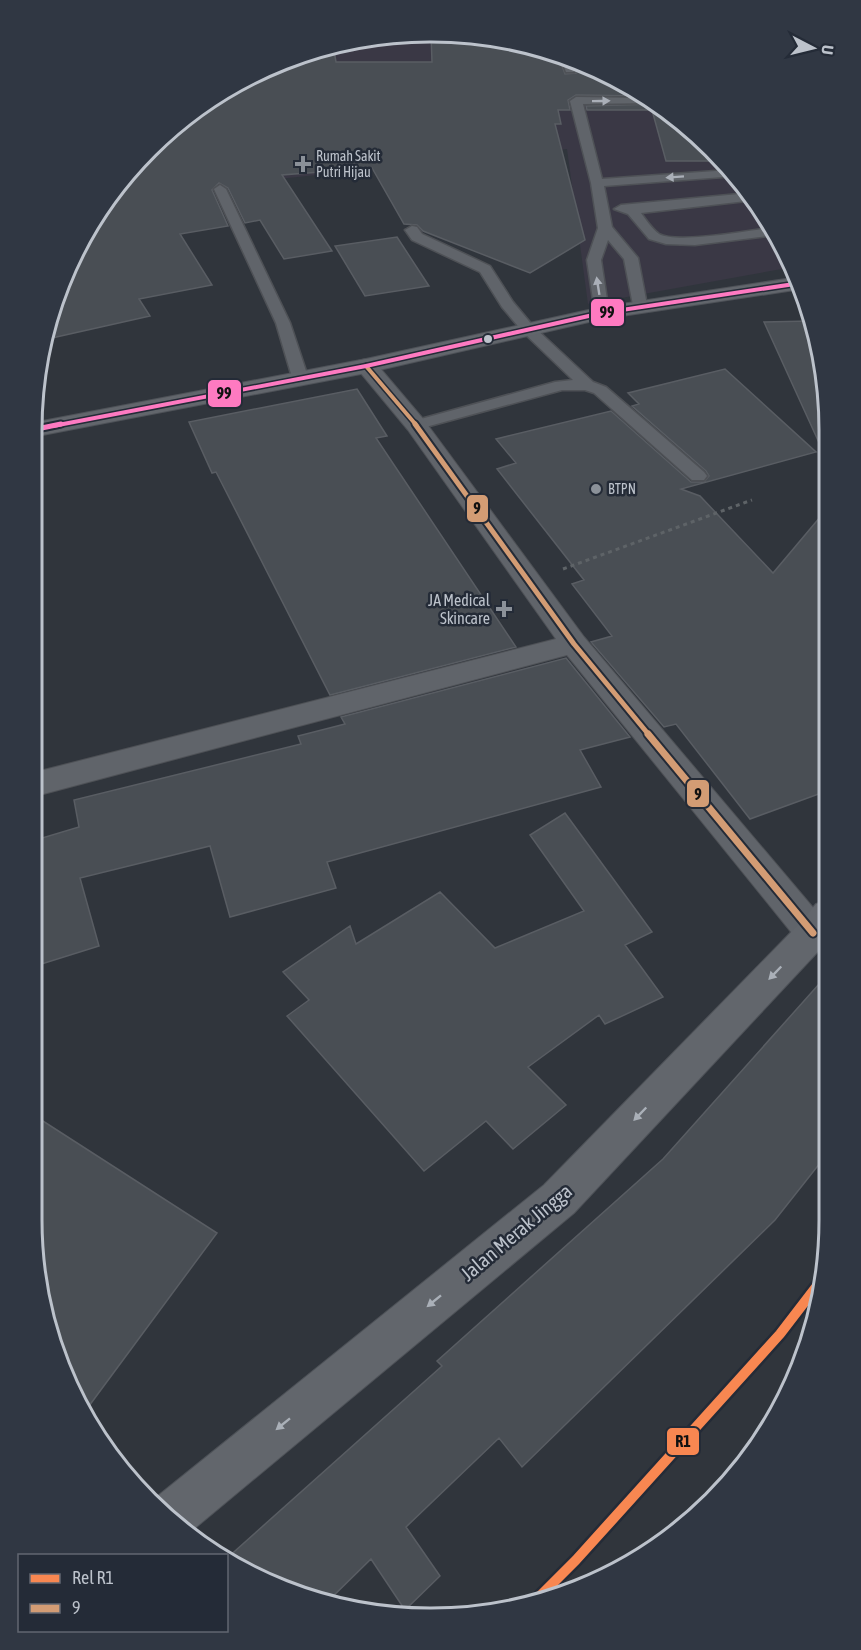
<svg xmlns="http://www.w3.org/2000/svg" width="861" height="1650" font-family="'Asap Condensed',sans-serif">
<rect width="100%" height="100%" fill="#30353c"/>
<path fill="#3a3845" d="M 457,32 L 534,45 L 607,73 L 693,130 L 747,188 L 793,267 L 588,304 L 567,149 L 201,187 L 174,125 L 231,85 L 303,53 L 379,35 Z"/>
<path fill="#494e54" stroke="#595d63" stroke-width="1.5" d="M 457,32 L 534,45 L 558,54 L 565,74 L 576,73 L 574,60 L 607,73 L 642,96 L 576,95 L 568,100 L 570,110 L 558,110 L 561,124 L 555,124 L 585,240 L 530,273 L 423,231 L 417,225 L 404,224 L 372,168 L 282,175 L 332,251 L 284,259 L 260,220 L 245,223 L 228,188 L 219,183 L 212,190 L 228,226 L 180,234 L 212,285 L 139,299 L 150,316 L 43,340 L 45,327 L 73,254 L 114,187 L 168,130 L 231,85 L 303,53 L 333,45 L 336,62 L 432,62 L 431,33 Z
M 655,104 L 693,130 L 722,161 L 666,161 L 652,110 L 587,110 L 586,106 Z
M 397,237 L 429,286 L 365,296 L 335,246 Z
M 811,321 L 826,378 L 826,458 L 764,322 Z
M 725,369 L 816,452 L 681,489 L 700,496 L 773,573 L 826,510 L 827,791 L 750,819 L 676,724 L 664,727 L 591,642 L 612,636 L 572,584 L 584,580 L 497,469 L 516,463 L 496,439 L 611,411 L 691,482 L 704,482 L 709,476 L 706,471 L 632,406 L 639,404 L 628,393 Z
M 357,389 L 387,436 L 376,438 L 516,647 L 330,695 L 216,472 L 212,473 L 189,422 Z
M 566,658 L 630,737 L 580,750 L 601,787 L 327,862 L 336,888 L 230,917 L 210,846 L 80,878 L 99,946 L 32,967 L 32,841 L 79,827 L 74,800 L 301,744 L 298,736 L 345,724 L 341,717 Z
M 565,813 L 652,932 L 625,945 L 663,997 L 605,1024 L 599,1015 L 528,1067 L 566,1105 L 513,1149 L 486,1121 L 424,1171 L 287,1016 L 309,1000 L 283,972 L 350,926 L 356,944 L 440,892 L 495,948 L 584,911 L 530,835 Z
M 828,974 L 828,1153 L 775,1220 L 522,1467 L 499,1438 L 406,1527 L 440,1576 L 405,1610 L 371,1559 L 325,1604 L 226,1559 L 442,1366 L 437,1361 L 663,1159 Z
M 32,1114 L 217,1233 L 86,1410 L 53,1348 L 32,1220 Z"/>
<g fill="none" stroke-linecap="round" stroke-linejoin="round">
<defs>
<path id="lane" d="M 560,55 L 571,59 L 574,72 L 566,72 Z
M 576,97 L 644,98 L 653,103 L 583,104 L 602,179 L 730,170 L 736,176 L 604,186 L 612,227 L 638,258 L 647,305 L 645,308 L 635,308 L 633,305 L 624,259 L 608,240 L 601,260 L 609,313 L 602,317 L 595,313 L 587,260 L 598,228 L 591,183 L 570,101 Z
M 220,185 L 226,189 L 290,323 L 308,377 L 306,380 L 294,380 L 292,377 L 276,323 L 214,189 Z
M 750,193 L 755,200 L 641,213 C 646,220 652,229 659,234 C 677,244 748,231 770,228 L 775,235 L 695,245 L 666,244 L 649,239 L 628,214 L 614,209 L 621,205 Z
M 412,226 L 417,227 L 422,234 L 490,266 L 513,302 L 533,326 L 593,382 L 606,387 L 704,472 L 707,476 L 704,480 L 692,480 L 594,393 L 585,390 L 562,390 L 422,428 L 410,428 L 408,425 L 410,422 L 555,382 L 573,380 L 523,332 L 502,307 L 480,272 L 412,240 L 405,230 Z"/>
<path id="street" d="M 366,359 L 374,361 L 424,420 L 584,637 L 826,923 L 828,939 L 826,943 L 813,948 L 800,943 L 567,655 L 32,797 L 32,773 L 556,639 L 408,430 L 355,366 L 358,361 Z"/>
<path id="primary" d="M 799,277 L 801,289 L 602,319 L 366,373 L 32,437 L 32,423 L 366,359 L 602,307 Z
M 828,900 L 826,943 L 574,1213 L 189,1533 L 154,1499 L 544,1185 L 800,923 L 816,904 Z"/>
</defs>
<use href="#lane" stroke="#4e5156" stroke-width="3"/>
<use href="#street" stroke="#4e5156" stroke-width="2"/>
<use href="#primary" stroke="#4e5258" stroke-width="2"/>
<path stroke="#5e6367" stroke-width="3" stroke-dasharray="4 4" stroke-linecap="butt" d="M 563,569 L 752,500"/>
<use href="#lane" fill="#60646a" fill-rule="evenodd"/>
<use href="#street" fill="#60646a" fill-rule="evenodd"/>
<use href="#primary" fill="#62666c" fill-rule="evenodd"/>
<defs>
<path id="bus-1-far2" d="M 366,366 L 417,426"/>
<path id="bus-1-far1" d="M 415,424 L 574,644 L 649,735"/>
<path id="bus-1" d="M 648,734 L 813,933"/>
<path id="bus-2-far1" d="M 53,426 L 366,366 L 602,313 L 801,283"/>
<path id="bus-2" d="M 32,430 L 61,424"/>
</defs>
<use href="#bus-1-far2" stroke="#242b37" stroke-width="7"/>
<use href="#bus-1-far1" stroke="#242b37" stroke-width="9"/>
<use href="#bus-1" stroke="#242b37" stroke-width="11"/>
<use href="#bus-2-far1" stroke="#242b37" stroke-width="7"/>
<use href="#bus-2" stroke="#242b37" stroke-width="9"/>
<use href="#bus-1-far2" stroke="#d39c74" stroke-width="4"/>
<use href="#bus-1-far1" stroke="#d39c74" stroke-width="5"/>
<use href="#bus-1" stroke="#d39c74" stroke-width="7"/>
<use href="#bus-2-far1" stroke="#fe7ac1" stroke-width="4"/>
<use href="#bus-2" stroke="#fe7ac1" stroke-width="5"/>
<defs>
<path id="rail-1" d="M 537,1599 L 576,1560 L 780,1334 L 823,1278"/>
</defs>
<use href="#rail-1" stroke="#242b37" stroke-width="15"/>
<use href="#rail-1" stroke="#f88751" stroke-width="10"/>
</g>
<defs><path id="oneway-solid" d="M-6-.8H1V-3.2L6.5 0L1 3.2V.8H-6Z" transform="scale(1.5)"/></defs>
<g fill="#aaafb8">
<use href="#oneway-solid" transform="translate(601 101) rotate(-1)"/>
<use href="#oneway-solid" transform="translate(675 177) rotate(176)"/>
<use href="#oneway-solid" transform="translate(598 286) rotate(-99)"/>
</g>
<g fill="#aab0b8">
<use href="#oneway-solid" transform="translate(775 973) rotate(134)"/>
<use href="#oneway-solid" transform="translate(640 1114) rotate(134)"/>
<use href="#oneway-solid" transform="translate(434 1301) rotate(141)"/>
<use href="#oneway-solid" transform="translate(283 1424) rotate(141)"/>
</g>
<g fill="#8b9199" stroke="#242b37" stroke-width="2">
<path d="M300 155h6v6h6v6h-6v6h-6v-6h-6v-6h6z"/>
<circle cx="596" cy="489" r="6"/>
<path d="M501 600h6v6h6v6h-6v6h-6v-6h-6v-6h6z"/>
</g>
<circle fill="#bcc2cb" stroke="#242b37" stroke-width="2" cx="488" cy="339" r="5"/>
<g text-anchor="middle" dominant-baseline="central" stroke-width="5" stroke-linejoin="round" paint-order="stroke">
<g font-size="14" fill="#bcc2cb" stroke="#242b37" text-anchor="start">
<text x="316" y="156">Rumah Sakit<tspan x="316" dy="16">Putri Hijau</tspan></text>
<text x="608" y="489">BTPN</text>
</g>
<g font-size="16" fill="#bcc2cb" stroke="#242b37" text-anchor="end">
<text x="490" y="600">JA Medical<tspan x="490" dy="18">Skincare</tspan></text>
</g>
<g font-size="20" fill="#bcc2cb" stroke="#242b37">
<text transform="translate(516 1232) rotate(-40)">Jalan Merak Jingga</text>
</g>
</g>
<path d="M0 0H861V1650H0ZM430 42H431A388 388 0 0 1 819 430V1220A388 388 0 0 1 431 1608H430A388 388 0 0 1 42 1220V430A388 388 0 0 1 430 42Z" fill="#303743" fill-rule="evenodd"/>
<path fill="none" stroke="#bcc2cb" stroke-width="3" d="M430 42H431A388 388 0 0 1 819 430V1220A388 388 0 0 1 431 1608H430A388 388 0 0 1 42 1220V430A388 388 0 0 1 430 42Z"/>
<g stroke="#242b37" stroke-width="2">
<rect x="590" y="298" width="35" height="29" rx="6" fill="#fe7ac1"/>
<rect x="207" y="379" width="35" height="29" rx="6" fill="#fe7ac1"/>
<rect x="466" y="494" width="23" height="29" rx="6" fill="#d39c74"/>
<rect x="686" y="779" width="24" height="29" rx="6" fill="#d39c74"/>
<rect x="666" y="1427" width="34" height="29" rx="6" fill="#f88751"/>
</g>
<g font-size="16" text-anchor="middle" font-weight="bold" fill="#111">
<text x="607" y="318">99</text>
<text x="224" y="399">99</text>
<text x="477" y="514">9</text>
<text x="698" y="800">9</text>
<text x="683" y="1447">R1</text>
</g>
<rect x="18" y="1554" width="210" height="78" fill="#242b37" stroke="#616772" stroke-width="1.5"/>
<rect x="30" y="1574" width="30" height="9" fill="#f88751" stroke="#616772" stroke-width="1.5"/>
<text x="72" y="1584" font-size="18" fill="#bcc2cb">Rel R1</text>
<rect x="30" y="1604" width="30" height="9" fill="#d39c74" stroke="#616772" stroke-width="1.5"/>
<text x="72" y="1614" font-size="18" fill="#bcc2cb">9</text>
<g transform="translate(813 48) rotate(97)" stroke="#242b37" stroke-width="4.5" paint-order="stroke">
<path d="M0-4.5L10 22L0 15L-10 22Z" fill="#bcc2cb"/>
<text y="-9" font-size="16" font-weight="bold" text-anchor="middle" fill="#bcc2cb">U</text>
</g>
</svg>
